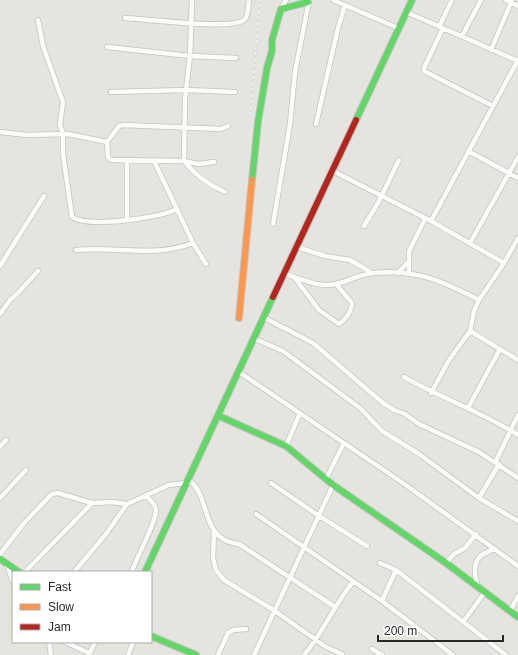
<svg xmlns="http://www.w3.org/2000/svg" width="518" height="655" font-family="Arial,sans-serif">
<rect width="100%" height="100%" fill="#e6e4de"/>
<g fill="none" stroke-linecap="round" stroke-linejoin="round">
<defs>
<path id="street" d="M 192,0 L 190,56 L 185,99 L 184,161 C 195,175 208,185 225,192
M 333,0 L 398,28
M 506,0 L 518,6
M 281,9 L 286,0
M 406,12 L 518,61
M 125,18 C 145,19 232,30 244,20 C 249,16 248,6 249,0
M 38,20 L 43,46 L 63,102 L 60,125 L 63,134 L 63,154 L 72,217 C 88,228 160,218 177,209
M 439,27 L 452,0
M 443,28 L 424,68 L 424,71 L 493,106
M 462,36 L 481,0
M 107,47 L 190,56 L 236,58
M 491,50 L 512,0
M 111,92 L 186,90 L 235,92
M 316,124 L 338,28 L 345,5
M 0,132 L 27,135 L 68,134 L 107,142 L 119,126 L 124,125 L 221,129 L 228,126
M 107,142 L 108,157 L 111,160 L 184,161 L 198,164 L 214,162
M 468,151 L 518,178
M 127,161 L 127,219
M 154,161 L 193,243 L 206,264
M 333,171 L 431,221 L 504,263
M 431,221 L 518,60
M 273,224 L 290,124 L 295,72 L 309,1
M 364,226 L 378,203 L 399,160
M 470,243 L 518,157
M 297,247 L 325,256 L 350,260 L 372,273
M 76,250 C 116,246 155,258 193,243
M 0,266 L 44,196
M 398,273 L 409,261
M 285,274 C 301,279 319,288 336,284 C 349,281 360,274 374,273 C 417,269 442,281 479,300
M 409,274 L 409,251 L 425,219
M 294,277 L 319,310 L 339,324 C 345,320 352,311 352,303 L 336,284
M 0,314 L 10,300 L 17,294 L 38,271
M 265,318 L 313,343 L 383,403 L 394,410 L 405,414 L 419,424 L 479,452 L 518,478
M 470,331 L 518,360
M 255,339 L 283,351 L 360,408 L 382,431 L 419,454 L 479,498 L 518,521
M 239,372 L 403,483 L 518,566
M 404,377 C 441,398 482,412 518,435
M 431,393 L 449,360 L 470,331 L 474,311 L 479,300 L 504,263 L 518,238
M 468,408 L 500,349
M 286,446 L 300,413
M 0,447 L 6,440
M 496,461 L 518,415
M 326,479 L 344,443
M 188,480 C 209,492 201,530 227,541 C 231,543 235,543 239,544 L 335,607
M 271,483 L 319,516 L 367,546
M 0,498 L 26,470
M 479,498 L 499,464
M 256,514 L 382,601 L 453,655
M 214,530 L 213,558 L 216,570 L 224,580 L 275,611 L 326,647 L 342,654
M 0,554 L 24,523 L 52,494 L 58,493 L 92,503 L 113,502 L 127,504 L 169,485 L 187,483
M 6,563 L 13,582
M 380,563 L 396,570 L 506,655
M 446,563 L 454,554 L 465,548 L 476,534
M 25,572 L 92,503
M 74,572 L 106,534 L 127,504
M 132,572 C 136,557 156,524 156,510 C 155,504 149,499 146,495
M 478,587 C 472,567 473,555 495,549
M 382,601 L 396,570
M 510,611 L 518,596
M 463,622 L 485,592
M 49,642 L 51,655
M 65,642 L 89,653
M 372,649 L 382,655
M 89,655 L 95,642
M 128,655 L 133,642
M 218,655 L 228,633 L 233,630 L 246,629
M 254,655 L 333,485
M 304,655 C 323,633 334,605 353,582"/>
<path id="fast" d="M 356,120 L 412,0
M 252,180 L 258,122 L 267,68 L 272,51 L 272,40 L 281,9 L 308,2
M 219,416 L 286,446 L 333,485 L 446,563 L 518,617
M 0,559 L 19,572
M 145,572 L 273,297
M 151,636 L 196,655"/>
<path id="slow" d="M 239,318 L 252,180"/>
<path id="jam" d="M 273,297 L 356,120"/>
</defs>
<use href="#street" stroke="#c4c3c3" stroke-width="6"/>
<use href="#fast" stroke="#c4c3c3" stroke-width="8"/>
<use href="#slow" stroke="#c4c3c3" stroke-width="8"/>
<use href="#jam" stroke="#c4c3c3" stroke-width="8"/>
<use href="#street" stroke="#fbfbfa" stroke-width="4.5"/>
<use href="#fast" stroke="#63d668" stroke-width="6"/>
<use href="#slow" stroke="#ff974d" stroke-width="6"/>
<use href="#jam" stroke="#b3261e" stroke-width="6"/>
<defs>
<path id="rail" d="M 250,115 L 260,0"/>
</defs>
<use href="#rail" stroke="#dddcdd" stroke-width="2.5"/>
<use href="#rail" stroke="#fff" stroke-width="1" stroke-dasharray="3" stroke-linecap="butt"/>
</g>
<rect x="12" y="571" width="140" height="72" fill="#ffffff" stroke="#a9a9a9"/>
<rect x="20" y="584" width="20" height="6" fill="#63d668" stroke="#a9a9a9"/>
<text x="48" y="591" font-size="12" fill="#282828">Fast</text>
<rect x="20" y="604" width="20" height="6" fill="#ff974d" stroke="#a9a9a9"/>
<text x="48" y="611" font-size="12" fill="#282828">Slow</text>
<rect x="20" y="624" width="20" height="6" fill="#b3261e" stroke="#a9a9a9"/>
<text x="48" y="631" font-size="12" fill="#282828">Jam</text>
<path d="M378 635v6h125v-6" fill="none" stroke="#282828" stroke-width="2"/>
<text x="384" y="635" font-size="12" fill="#282828" stroke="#ffffff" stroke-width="3" paint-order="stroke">200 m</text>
</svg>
